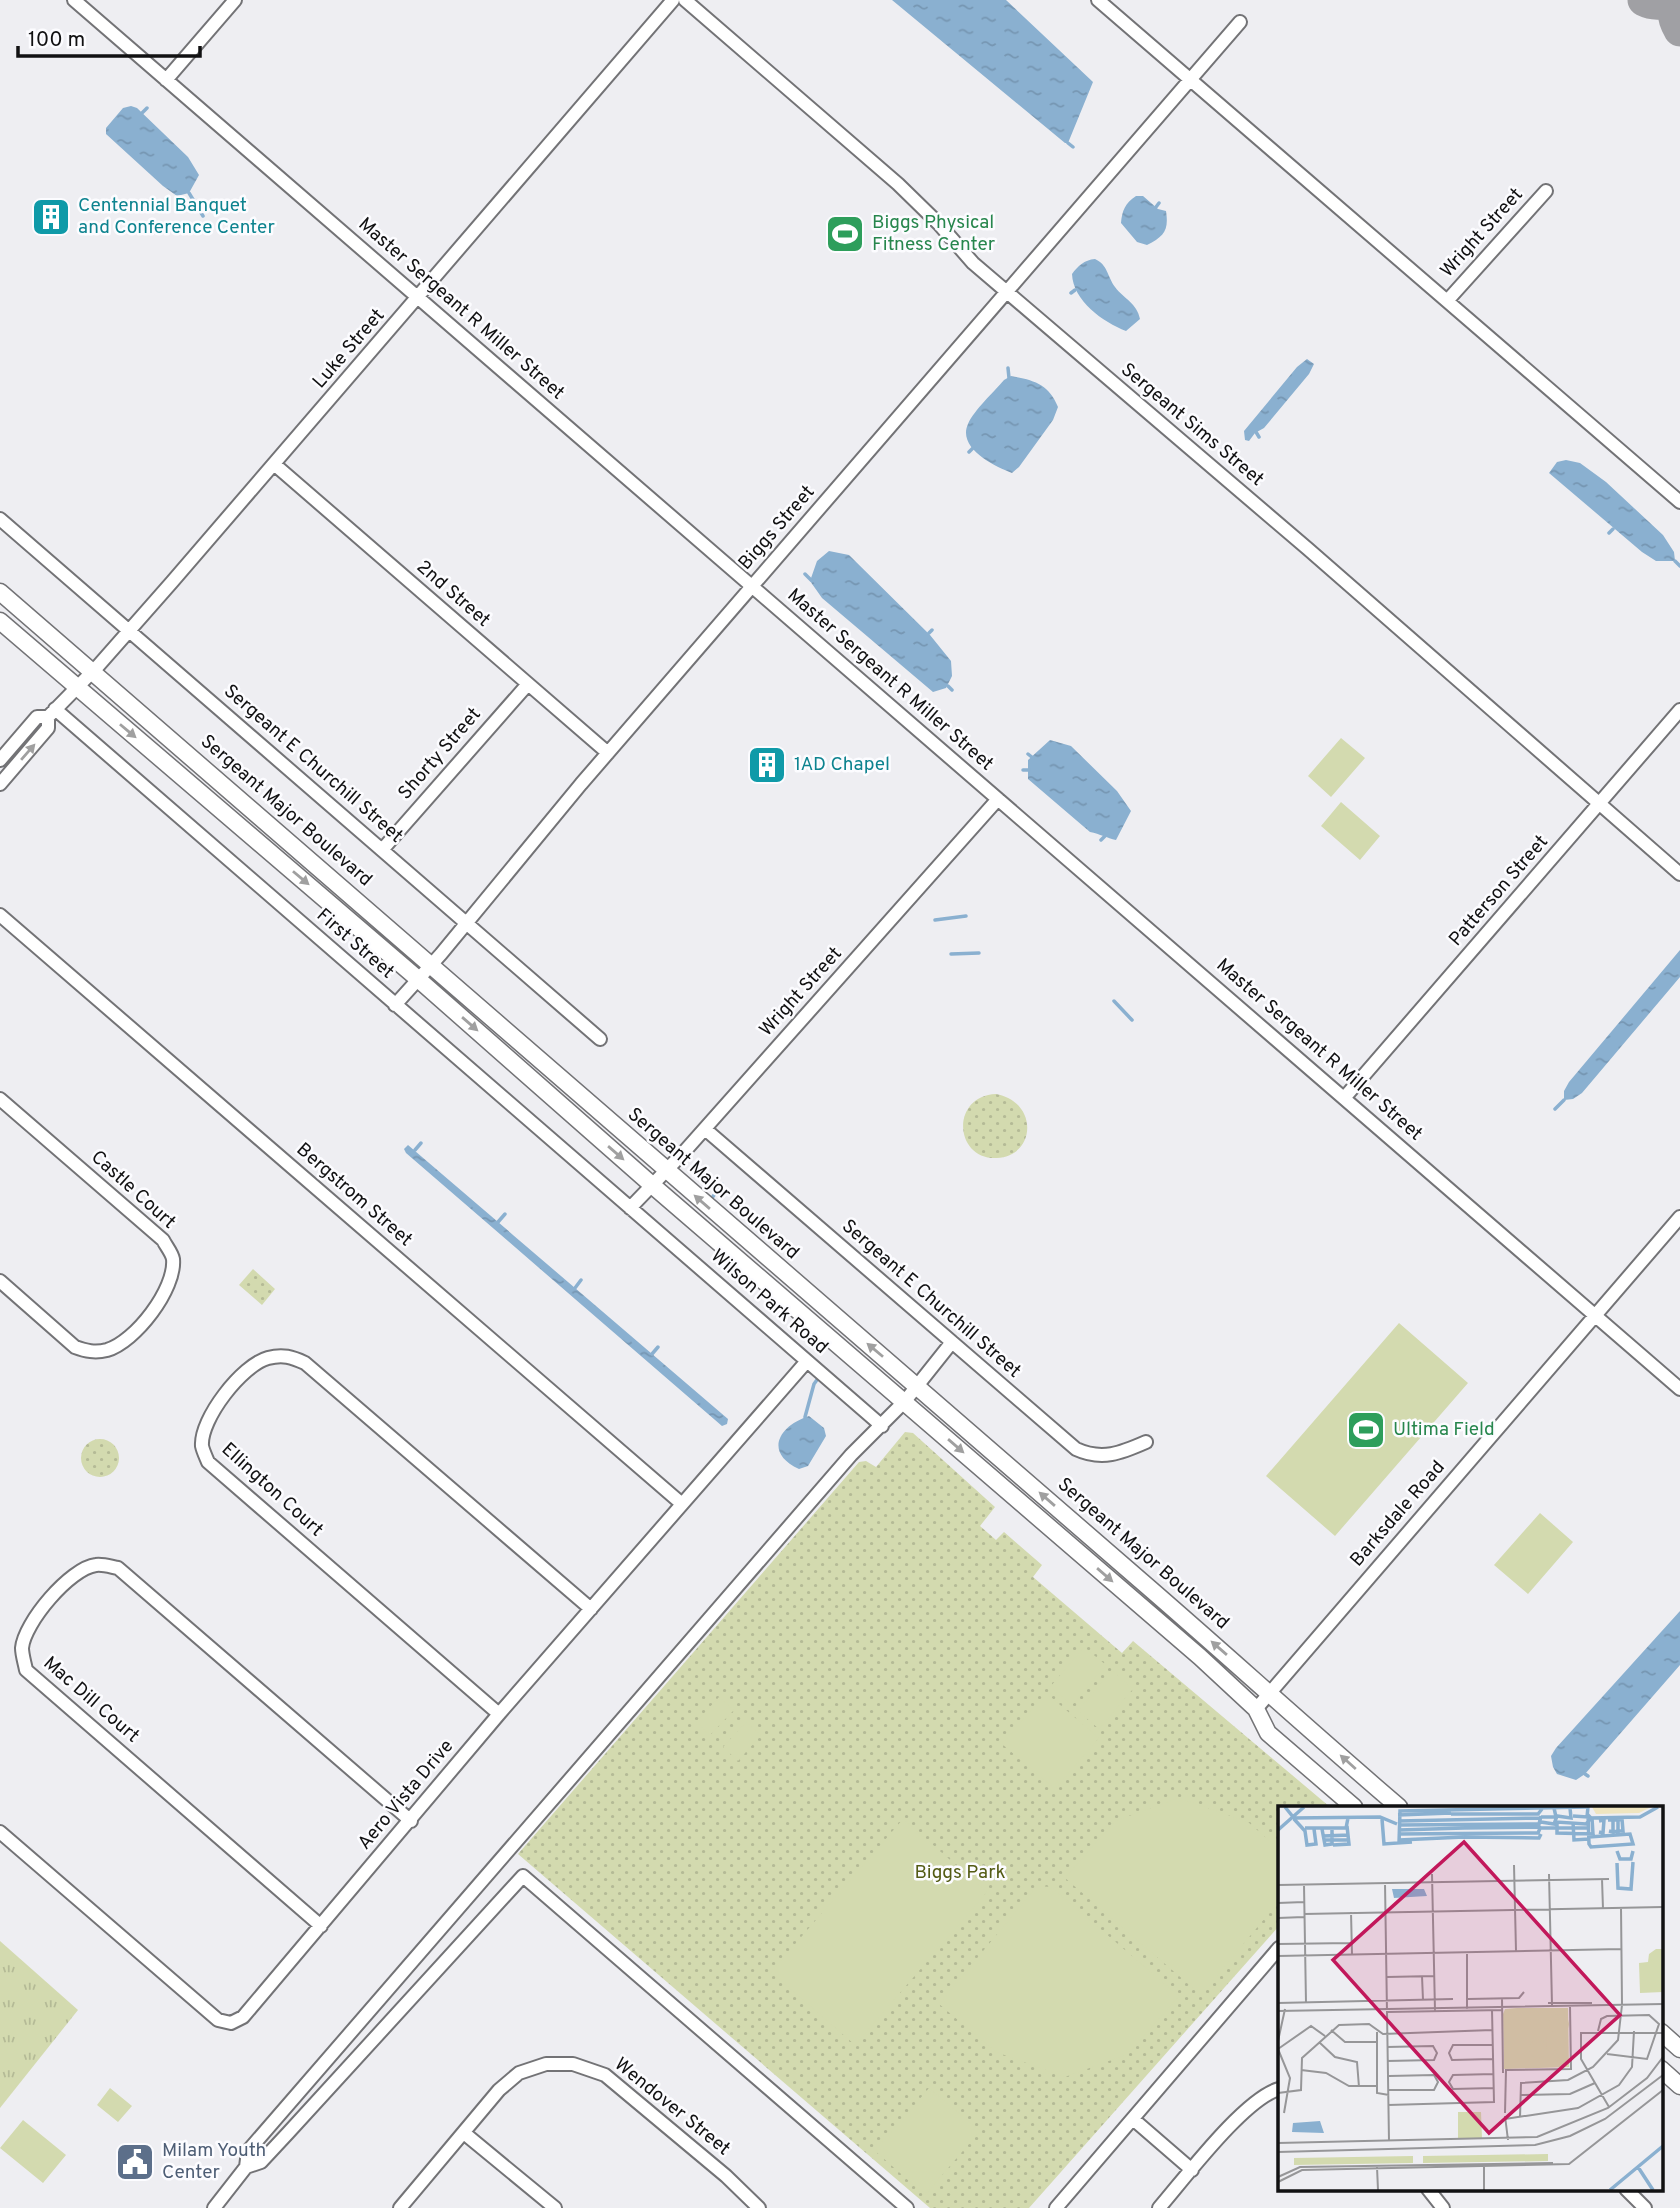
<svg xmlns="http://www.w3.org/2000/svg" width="1680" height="2208" font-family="Overpass,sans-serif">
<defs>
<pattern id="grass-tufts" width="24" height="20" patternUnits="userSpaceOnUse" patternTransform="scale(1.75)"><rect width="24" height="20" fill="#d3daaf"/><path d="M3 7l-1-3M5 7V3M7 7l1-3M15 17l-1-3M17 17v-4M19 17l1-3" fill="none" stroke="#b4ba96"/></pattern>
<pattern id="park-dots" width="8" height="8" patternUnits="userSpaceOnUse" patternTransform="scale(1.75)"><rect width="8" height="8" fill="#d3daaf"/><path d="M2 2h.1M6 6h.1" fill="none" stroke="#b4ba96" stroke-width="1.8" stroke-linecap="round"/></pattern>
<pattern id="water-ripples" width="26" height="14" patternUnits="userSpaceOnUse" patternTransform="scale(1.75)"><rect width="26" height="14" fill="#8ab0d0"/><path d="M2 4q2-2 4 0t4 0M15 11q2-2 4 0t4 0" fill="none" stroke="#7696b2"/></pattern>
</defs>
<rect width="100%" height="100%" fill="#eeeef2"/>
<path fill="url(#grass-tufts)" d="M 0,1941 L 78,2010 L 0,2108 Z"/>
<path fill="url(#park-dots)" d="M 996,1094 C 1039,1102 1036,1156 997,1158 C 954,1160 950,1096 996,1094 Z
M 253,1269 L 275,1289 L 262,1305 L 239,1285 Z
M 905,1432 L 913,1433 L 995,1507 L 980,1526 L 996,1540 L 1004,1532 L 1042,1565 L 1033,1577 L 1122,1653 L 1133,1641 L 1330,1807 L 1279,1807 L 1279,1926 L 1029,2208 L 930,2208 L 518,1854 L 859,1462 L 866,1461 L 876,1467 Z
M81 1458a19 19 0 1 1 38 0a19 19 0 1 1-38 0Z"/>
<path fill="#d3daaf" d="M 1341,738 L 1365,758 L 1331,797 L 1308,776 Z
M 1341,802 L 1380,836 L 1360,860 L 1321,826 Z
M 1399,1323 L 1468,1383 L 1335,1536 L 1266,1476 Z
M 1540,1513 L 1573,1542 L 1528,1594 L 1494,1565 Z
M 1084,1647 L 1106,1665 L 1072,1705 L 1050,1687 Z
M 1112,1670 L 1133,1689 L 1099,1729 L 1078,1711 Z
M 1046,1693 L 1099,1738 L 1055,1789 L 1002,1744 Z
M 719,1697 L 734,1710 L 710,1735 L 696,1722 Z
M 746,1722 L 761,1735 L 738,1761 L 723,1747 Z
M 1179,1798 L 1248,1822 L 1279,1849 L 1279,1901 L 1207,1988 L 1193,1988 L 1065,1878 L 1115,1821 Z
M 903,1819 L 987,1892 L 855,2045 L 771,1972 Z
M 1037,1886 L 1051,1887 L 1179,1996 L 1128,2054 L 1065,2077 L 996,2052 L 939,2004 Z
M 110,2088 L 132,2106 L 118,2122 L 97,2105 Z
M 929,2088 L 980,2131 L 925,2195 L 875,2151 Z
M 23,2120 L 66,2155 L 43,2183 L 0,2148 Z"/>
<path fill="url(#water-ripples)" d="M 892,0 L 1006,0 L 1093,82 L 1068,143 L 1065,143 Z
M 131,106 L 137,108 L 188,157 L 199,175 L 189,193 L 177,196 L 163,186 L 106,134 L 106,128 L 123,108 Z
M 1136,196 L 1143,196 L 1158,209 L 1166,211 C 1169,231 1164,236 1147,245 L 1137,242 L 1121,223 C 1122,211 1125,203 1136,196 Z
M 1095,259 C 1108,265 1107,276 1115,287 C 1124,299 1137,303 1140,319 L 1126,331 C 1103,322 1073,301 1072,274 C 1078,266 1084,260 1095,259 Z
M 1307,359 L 1314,364 L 1309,374 L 1264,428 L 1255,433 L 1249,441 L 1245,440 L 1244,431 L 1297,367 Z
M 1011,376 C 1034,380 1049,384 1058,407 L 1053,420 L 1019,467 L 1012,473 C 994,466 957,448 968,424 C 974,410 994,392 1004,380 Z
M 1566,460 L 1580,463 L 1606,482 L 1663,535 L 1674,552 L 1675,561 L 1656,561 L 1642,552 L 1549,473 L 1557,462 Z
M 829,551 L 849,555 L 930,635 L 951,661 L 952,676 L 946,688 L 933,692 L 822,598 L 810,581 L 817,561 Z
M 1050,740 L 1071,746 L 1117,791 L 1131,811 L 1116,840 C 1107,838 1100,834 1090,832 L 1028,779 L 1028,760 Z
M 1680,950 L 1680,977 L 1582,1093 L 1573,1099 L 1564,1100 L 1564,1091 L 1569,1082 Z
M 408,1145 L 728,1419 L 727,1424 L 722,1426 L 406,1153 L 404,1149 Z
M 809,1416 L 824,1428 L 826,1436 L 808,1466 L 799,1469 C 764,1453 778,1426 809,1416 Z
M 1680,1611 L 1680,1665 L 1585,1774 L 1576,1780 L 1557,1774 L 1553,1767 L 1551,1756 L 1556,1748 Z"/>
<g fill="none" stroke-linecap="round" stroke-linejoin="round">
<path stroke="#8ab0d0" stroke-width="3.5" d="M 142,113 L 147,108
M 1068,143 L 1073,147
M 189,193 L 203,216
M 1156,207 L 1159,203
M 1071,293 L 1075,290
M 1008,368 L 1009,378
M 1256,432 L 1259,437
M 969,452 L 973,448
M 1609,533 L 1613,529
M 1675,561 L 1680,566
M 805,574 L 811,580
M 929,633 L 932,630
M 948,686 L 952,690
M 1028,754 L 1033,758
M 1023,770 L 1029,770
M 1101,840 L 1105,836
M 935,920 L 966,916
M 951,954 L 979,953
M 1114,1001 L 1132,1020
M 1555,1109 L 1564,1100
M 415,1150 L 421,1143
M 709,1202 L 722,1184
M 498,1222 L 505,1214
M 575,1288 L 581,1280
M 652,1354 L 658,1347
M 805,1417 L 814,1384 L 819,1377
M 1585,1774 L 1588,1776"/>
<path stroke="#a0a0a4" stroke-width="33" d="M 1644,0 C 1654,5 1662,4 1672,0
M 1676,0 C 1672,11 1674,20 1680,30"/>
<defs>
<path id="street" d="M 74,0 L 1680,1389
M 685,0 L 898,184 L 939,224 L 973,263 L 1308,549 L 1680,874
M 1098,0 L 1680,502
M 166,80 L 235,0
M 1447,301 L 1546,191
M 274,464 L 608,753
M 0,519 L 600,1039
M 55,709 L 882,1426
M 0,760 L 37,717 L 48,717
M 0,784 L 48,728 L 48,717 L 98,666 L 172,582 L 673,0
M 382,850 L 528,684
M 0,915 L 682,1504
M 395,1005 L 441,954 L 581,784 L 1240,22
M 1345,1097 L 1680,710
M 0,1099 L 163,1240 C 166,1246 172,1253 173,1259 C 176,1289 135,1342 107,1350 C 95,1353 86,1351 75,1347 L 0,1281
M 705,1129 L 1076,1449 C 1102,1461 1121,1453 1146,1442
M 630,1208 L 684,1152 L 998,799
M 1256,1709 L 1680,1217
M 499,1714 L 208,1462 C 206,1457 203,1451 202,1446 C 200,1419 242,1365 268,1358 C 283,1354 292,1357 305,1363 L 591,1609
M 0,1832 L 218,2020 L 231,2023 L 243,2017 L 499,1714 L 807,1361
M 321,1926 L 26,1670 C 25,1664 22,1655 22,1648 C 24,1623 70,1568 96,1565 C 103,1564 112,1567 118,1568 L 411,1821
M 1133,2119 L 1192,2170
M 464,2133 L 555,2208
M 246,2167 L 261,2162 L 288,2133 L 523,1876 L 907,2208
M 1428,2189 L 1443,2208
M 1626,2189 L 1645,2208
M 214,2208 L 246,2167 L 248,2151 L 851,1455 L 905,1401 L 952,1342
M 400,2208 L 499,2090 L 519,2073 L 546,2064 L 573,2064 L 605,2075 L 726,2176 L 759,2208
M 1056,2208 L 1279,1948
M 1159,2208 C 1185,2178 1244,2099 1279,2089"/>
<path id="secondary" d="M 0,592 C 380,922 760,1251 1140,1580 C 1227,1655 1312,1733 1399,1807
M 0,621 L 418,979 L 652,1185 L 1200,1657 L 1256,1709 L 1268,1733 L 1354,1807
M 1661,2032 L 1680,2049
M 1661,2069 L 1680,2086"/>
</defs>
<use href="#street" stroke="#737376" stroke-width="16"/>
<use href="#secondary" stroke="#737376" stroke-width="19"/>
<use href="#street" stroke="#fff" stroke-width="12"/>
<use href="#secondary" stroke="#fff" stroke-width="16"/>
</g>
<defs><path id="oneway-solid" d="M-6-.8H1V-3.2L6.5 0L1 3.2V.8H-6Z" transform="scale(1.75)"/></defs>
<g fill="#a0a0a0">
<use href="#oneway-solid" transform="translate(128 731) rotate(40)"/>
<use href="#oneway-solid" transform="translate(28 752) rotate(-49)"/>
<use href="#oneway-solid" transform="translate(301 878) rotate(40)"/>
<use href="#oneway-solid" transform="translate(470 1024) rotate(41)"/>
<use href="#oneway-solid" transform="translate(616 1153) rotate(41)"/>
<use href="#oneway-solid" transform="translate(702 1202) rotate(-139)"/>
<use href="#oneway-solid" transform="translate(875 1350) rotate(-140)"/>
<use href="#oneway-solid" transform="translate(956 1446) rotate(41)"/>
<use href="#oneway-solid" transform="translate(1047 1499) rotate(-139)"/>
<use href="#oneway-solid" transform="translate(1105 1575) rotate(41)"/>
<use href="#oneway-solid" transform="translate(1219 1648) rotate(-139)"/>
<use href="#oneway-solid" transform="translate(1348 1762) rotate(-138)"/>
</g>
<defs>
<symbol id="building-square" viewBox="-11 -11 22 22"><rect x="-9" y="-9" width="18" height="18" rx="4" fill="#0f9aa8" stroke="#fcfcff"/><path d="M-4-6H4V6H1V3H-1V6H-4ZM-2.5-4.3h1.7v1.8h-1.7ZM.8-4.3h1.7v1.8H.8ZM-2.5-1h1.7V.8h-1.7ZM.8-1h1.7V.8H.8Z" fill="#fff"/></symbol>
<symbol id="stadium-square" viewBox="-11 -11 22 22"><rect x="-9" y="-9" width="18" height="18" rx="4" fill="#2e9e5b" stroke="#fcfcff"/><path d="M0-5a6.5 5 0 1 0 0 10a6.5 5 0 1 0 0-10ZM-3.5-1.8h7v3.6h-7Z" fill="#fff"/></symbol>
<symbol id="civic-square" viewBox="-11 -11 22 22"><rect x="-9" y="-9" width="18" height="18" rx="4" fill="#5c6f8a" stroke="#fcfcff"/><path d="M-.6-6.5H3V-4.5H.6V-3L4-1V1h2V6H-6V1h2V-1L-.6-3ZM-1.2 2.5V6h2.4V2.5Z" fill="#fff"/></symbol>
</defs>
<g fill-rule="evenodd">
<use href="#building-square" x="29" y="195" width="44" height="44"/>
<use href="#stadium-square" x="823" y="212" width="44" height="44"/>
<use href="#building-square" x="745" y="743" width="44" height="44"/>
<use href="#stadium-square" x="1344" y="1408" width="44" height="44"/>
<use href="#civic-square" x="113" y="2140" width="44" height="44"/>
</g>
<g text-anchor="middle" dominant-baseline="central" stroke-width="5" stroke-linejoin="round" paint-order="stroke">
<g font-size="19" fill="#0d838f" stroke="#fcfcff" text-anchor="start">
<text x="78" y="206">Centennial Banquet<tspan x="78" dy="22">and Conference Center</tspan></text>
<text x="794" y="765">1AD Chapel</text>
</g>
<g font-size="19" fill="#27864d" stroke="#fcfcff" text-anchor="start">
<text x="872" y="223">Biggs Physical<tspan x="872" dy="22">Fitness Center</tspan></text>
<text x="1393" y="1430">Ultima Field</text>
</g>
<g font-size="19" fill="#111112" stroke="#fcfcff">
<text transform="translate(1482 233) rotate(-48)">Wright Street</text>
<text transform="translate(461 309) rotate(41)">Master Sergeant R Miller Street</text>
<text transform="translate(349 349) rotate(-49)">Luke Street</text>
<text transform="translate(1192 425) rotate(40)">Sergeant Sims Street</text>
<text transform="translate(777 528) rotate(-49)">Biggs Street</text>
<text transform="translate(453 594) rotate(41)">2nd Street</text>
<text transform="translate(890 680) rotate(41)">Master Sergeant R Miller Street</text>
<text transform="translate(440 754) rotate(-49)">Shorty Street</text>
<text transform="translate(313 764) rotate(41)">Sergeant E Churchill Street</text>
<text transform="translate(286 811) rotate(41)">Sergeant Major Boulevard</text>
<text transform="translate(1499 891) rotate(-49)">Patterson Street</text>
<text transform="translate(355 944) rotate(41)">First Street</text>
<text transform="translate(801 992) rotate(-48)">Wright Street</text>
<text transform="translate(1319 1050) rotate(41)">Master Sergeant R Miller Street</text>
<text transform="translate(713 1184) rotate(41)">Sergeant Major Boulevard</text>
<text transform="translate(133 1190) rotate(42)">Castle Court</text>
<text transform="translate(354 1195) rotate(41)">Bergstrom Street</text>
<text transform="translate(931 1299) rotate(41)">Sergeant E Churchill Street</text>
<text transform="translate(769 1302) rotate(41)">Wilson Park Road</text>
<text transform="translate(272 1490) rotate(42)">Ellington Court</text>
<text transform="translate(1398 1514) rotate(-49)">Barksdale Road</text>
<text transform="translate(1143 1554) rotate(41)">Sergeant Major Boulevard</text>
<text transform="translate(91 1700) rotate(41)">Mac Dill Court</text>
<text transform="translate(406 1795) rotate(-50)">Aero Vista Drive</text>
<text transform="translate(672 2107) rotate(39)">Wendover Street</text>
</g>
<g font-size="19" fill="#535b14" stroke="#fcfcff">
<text x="960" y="1873">Biggs Park</text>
</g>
<g font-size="19" fill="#4e5e75" stroke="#fcfcff" text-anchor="start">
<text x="162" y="2151">Milam Youth<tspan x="162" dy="22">Center</tspan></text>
</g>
</g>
<g transform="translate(1278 1806)">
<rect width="385" height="385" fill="#eeeef2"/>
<path d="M 378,143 L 385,143 L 385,186 L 362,187 L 361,157 L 370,156 L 371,148 ZM 180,306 L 203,306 L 204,332 L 180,333 ZM 270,348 L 270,355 L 145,357 L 145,350 ZM 135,350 L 135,357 L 16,359 L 16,352 Z" fill="#d3daaf"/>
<path d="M 314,1 L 373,1 L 361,7 L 318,8 Z" fill="#efe5c0"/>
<path d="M 239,202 L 290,202 L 291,261 L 226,263 L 225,208 L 227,203 Z" fill="#d3daaf"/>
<path d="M271 218a10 10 0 1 1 20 0a10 10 0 1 1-20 0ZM268 235a10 10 0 1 1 20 0a10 10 0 1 1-20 0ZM251 243a9 9 0 1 1 18 0a9 9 0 1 1-18 0Z" fill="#d3daaf"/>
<path d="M 114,83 L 146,83 L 149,90 L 116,92 ZM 42,315 L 46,327 L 14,326 L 15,317 Z" fill="#8ab0d0"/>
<path fill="none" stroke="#8ab0d0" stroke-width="3.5" d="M 7,1 L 16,12 L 102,11 L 119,18M 173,8 L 260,8 L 264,3M 120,9 L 173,7M 295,10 L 309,11 L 310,1M 263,11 L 278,11 L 276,2M 314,12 L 315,28 L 279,27 L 279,16 L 308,18 L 313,12 L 362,11 L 380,1M 16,13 L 27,25 L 29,39 L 38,38 L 36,23M 104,13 L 106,38 L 134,36M 330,14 L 335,14 L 335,26 L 331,25M 335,14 L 340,14 L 340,26 L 335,25M 340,14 L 344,13 L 345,25 L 340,25M 121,15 L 262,12M 321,15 L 326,14 L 325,27 L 321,26M 263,16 L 276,18 L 279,10 L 293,12 L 292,2M 295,16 L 296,34 L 311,33M 121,19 L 261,18 L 263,10M 27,22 L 68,22 L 70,12M 186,22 L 262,21M 263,22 L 310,22M 44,23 L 47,39 L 54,38 L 54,24M 0,24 L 26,1M 121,24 L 186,22M 120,28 L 260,27 L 263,20M 45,30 L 71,29M 186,31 L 261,32 L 263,28M 311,31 L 352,28 L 355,38 L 313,41 L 311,38 L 310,9 L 313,12M 46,34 L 71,34M 121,34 L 186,31M 121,37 L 122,5 L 308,1M 55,39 L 71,38 L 69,20M 339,45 L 342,53 L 353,53 L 355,45M 339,57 L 340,82 L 353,83 L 355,56M 360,361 L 375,384M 332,384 L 385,340"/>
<path fill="none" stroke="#969698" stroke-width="2" d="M 236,59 L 238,145M 154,68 L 157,205M 271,68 L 274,199M 324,73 L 325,103M 107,77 L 111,335M 0,79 L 331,73M 26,79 L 28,197M 0,97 L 26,96M 343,101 L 344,198M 73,106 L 74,149M 26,108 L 385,101M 0,112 L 26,111M 0,138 L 73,137M 189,146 L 189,203M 0,150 L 343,143M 144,170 L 145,194M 109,171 L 156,170M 224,192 L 225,267M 190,193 L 241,192 L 246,186M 0,197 L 175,193M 270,197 L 314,197M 0,205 L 385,198M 109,206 L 225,204M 53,224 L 67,236 L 98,236M 320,225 L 323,213 L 329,210 L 371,209 L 381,218 L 369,253 L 329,248M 99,226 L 99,287 L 111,289M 0,235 L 7,203M 41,236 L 57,251 L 79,256 L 81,281M 215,239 L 175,239 L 171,247 L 174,254 L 215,253M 109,241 L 155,240 L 159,247 L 156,254 L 109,255M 0,243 L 12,272 L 6,307M 0,243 L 33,220 L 47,230M 23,264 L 48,267 L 71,280 L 98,280M 216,268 L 175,269 L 171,276 L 175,283 L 216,282M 111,284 L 156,284 L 160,276 L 156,269 L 111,270M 0,287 L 23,284 L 24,252 L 61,219 L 91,218 L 105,228 L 214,224M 242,289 L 292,288 L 317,277M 110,299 L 216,296 L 214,204M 331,301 L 303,253 L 303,227 L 385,227M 227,307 L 228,264 L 293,263 L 292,200M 227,310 L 230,334M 242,312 L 243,277 L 290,274 L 315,261 L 340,234 L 344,199M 227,313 L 300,302 L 341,279 L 354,261 L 356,225M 0,337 L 259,331 L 330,302 L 369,272 L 385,251M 0,346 L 257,339 L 292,330 L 327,313 L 385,269M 99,361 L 100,384M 206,361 L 206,384M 0,371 L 22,361 L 275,357M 0,376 L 24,364 L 291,358 L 385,284"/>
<path fill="#c2185b" fill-opacity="0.15" stroke="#c2185b" stroke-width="3.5" d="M 186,36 L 342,209 L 211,327 L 55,154 Z"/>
<rect width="385" height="385" fill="none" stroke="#111112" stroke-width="3.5"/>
</g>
<path d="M18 46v10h182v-10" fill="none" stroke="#111112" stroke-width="3.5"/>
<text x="28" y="46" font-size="21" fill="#111112" stroke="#fcfcff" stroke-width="5" paint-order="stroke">100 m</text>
</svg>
